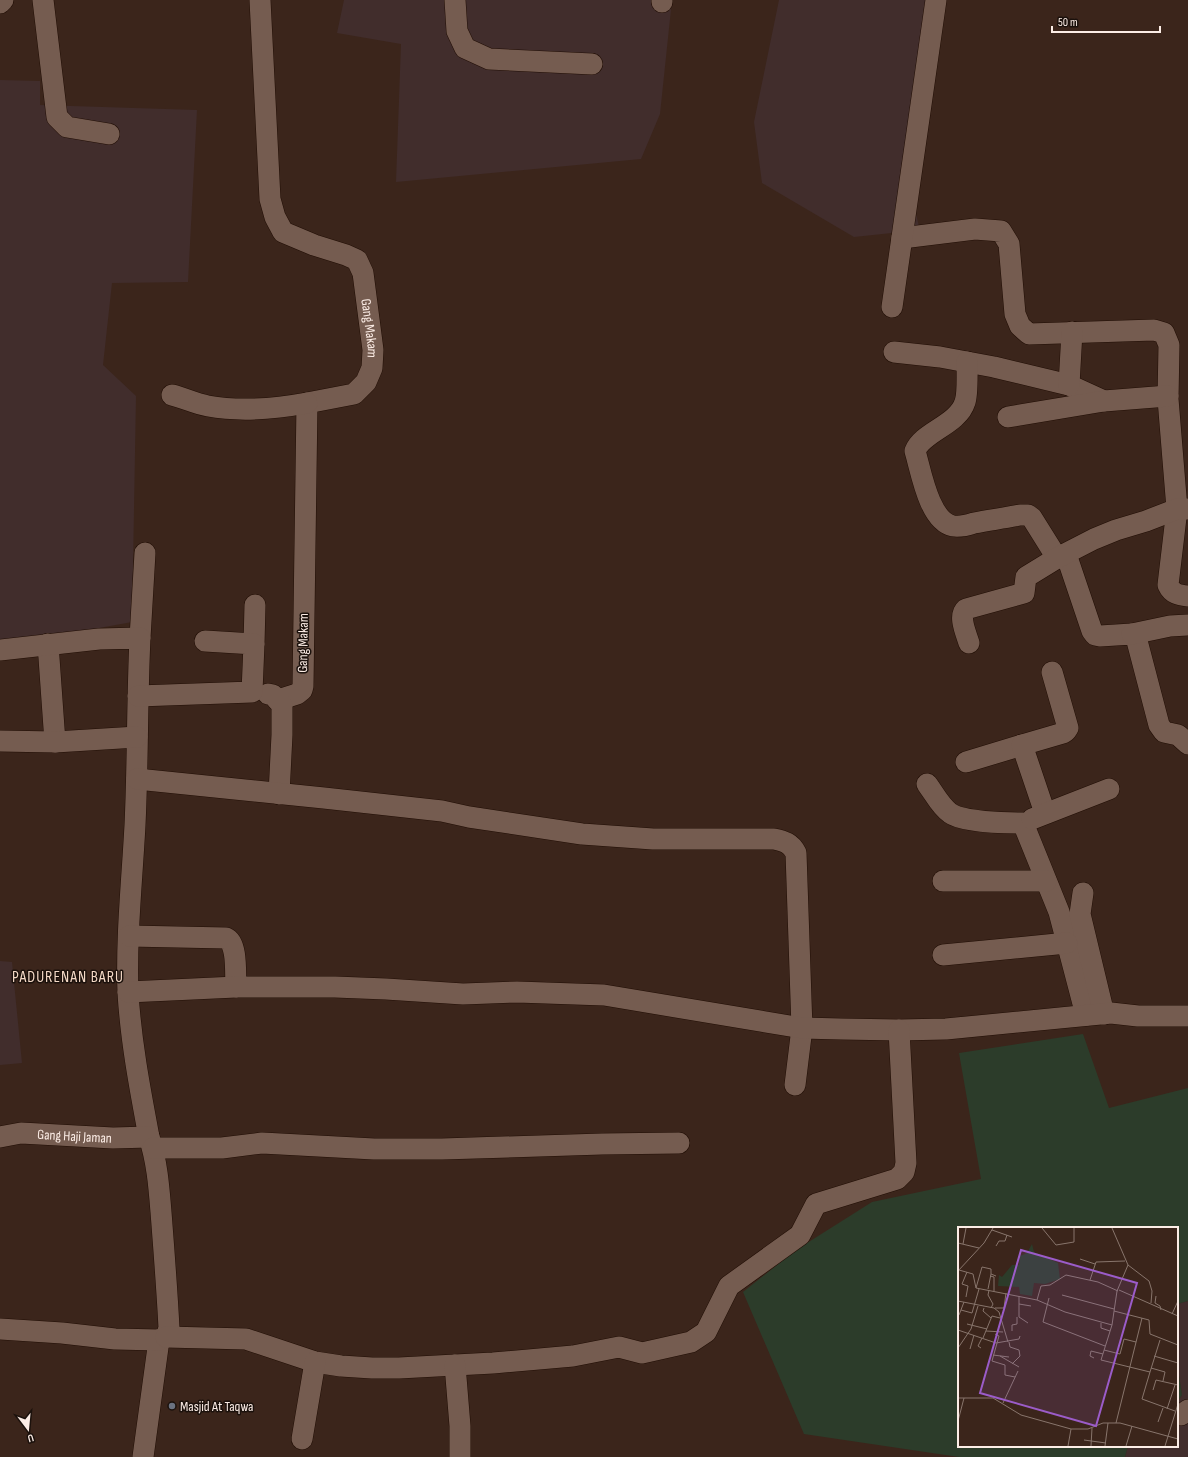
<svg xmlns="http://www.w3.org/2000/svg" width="1188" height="1457" font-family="'Sofia Sans Condensed',sans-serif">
<rect width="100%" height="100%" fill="#3b251b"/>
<path fill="#412d2c" d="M 344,0 L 672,0 L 660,114 L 641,159 L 396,182 L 401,44 L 337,33 Z
M 779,0 L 944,0 L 907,179 L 920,230 L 854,237 L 762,183 L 754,122 Z
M 0,80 L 40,81 L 40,105 L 197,110 L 188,282 L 112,283 L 103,365 L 136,396 L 132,622 L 0,646 Z
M 0,961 L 12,962 L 22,1063 L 0,1065 Z
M 1188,1301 L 1188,1457 L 1125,1457 L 1128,1446 L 1177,1446 L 1177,1402 L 1182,1395 L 1177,1363 L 1177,1304 Z"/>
<path fill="#2c3c2a" d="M 1083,1034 L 1109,1108 L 1188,1088 L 1188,1301 L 1177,1304 L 1177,1228 L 959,1228 L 959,1446 L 1128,1446 L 1125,1457 L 959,1457 L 804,1434 L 743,1292 L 796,1250 L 872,1202 L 981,1179 L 959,1053 Z
M 1177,1363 L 1182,1395 L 1177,1402 Z"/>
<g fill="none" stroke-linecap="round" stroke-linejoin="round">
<defs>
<g id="minor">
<path d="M 43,0 L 57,117 L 67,127 L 109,134"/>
<path id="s1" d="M 260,0 L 270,199 L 275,217 L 283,232 L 314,245 L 346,255 L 357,260 L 363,273 L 373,350 L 372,368 L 366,382 L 354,394 L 307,403 L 303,686 L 302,690 L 297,694 L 278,700"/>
<path d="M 455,0 L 457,31 L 465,48 L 489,59 L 592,64"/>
<path d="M 662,2 L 662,0"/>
<path d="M 0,3 L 3,0"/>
<path d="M 902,238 L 975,229 L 1001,231 L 1009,244 L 1015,314 L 1020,326 L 1029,334 L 1154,330 L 1164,333 L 1169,345 L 1168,399 L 1177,509 L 1168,585 C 1172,594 1179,595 1188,596"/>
<path d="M 892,307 L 936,0"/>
<path d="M 894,352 L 940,357 L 994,367 L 1069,385 L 1104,401"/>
<path d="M 967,362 C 967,372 968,394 965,402 C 958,425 922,432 915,451 C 921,471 929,521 953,526 C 959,527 968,525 974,523 C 990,520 1005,518 1020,515 L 1028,515 L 1032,518 L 1057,558"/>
<path d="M 1069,385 L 1072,332"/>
<path d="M 172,395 C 184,398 196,404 208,406 C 241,412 274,409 307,403"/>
<path d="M 1008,417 L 1104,401 L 1168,396"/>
<path d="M 1066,554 L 1092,631 L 1095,635 L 1100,636 L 1132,634 L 1136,637 L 1159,725 L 1164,732 L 1178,735 L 1188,744"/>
<path d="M 1132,634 L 1170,626 L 1188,625"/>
<path d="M 140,638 L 145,553"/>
<path d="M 969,643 C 966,633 958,616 966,609 L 1024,593 L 1026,577 L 1057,558 L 1094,539 L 1116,530 L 1146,521 L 1177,509 L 1187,509"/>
<path d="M 48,644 L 55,742"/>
<path d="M 254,644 L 255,605"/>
<path d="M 0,650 L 99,639 L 140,638 C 137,700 138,762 135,825 C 132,881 126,937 128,993 C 131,1042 140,1089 149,1137 C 157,1161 159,1187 161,1212 C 164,1251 167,1289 169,1328 L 166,1337 L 159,1340 L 143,1457"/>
<path d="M 268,694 L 273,695 L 282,705 L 282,735 L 279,794"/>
<path d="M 138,696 L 252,692 L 254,644 L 205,641"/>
<path d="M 0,741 L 55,742 L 137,737"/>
<path d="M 966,762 L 1022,745"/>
<path d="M 137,779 L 324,798 L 442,811 L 469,817 L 582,834 L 653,839 L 774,839 C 784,841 791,843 796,853 L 802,1028 L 795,1085"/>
<path d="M 927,784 C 934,793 940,806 950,813 C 962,822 1006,823 1023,823 L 1059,912 L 1086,1015"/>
<path d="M 1045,813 L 1022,745 L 1063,733 L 1066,731 L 1068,728 L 1052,672"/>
<path d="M 1032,819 L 1109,789"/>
<path d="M 943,881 L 1046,881"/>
<path d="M 1083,893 L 1080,914 L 1104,1014"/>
<path d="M 129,936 L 226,938 C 238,943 235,975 236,987"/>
<path d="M 943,955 L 1067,943"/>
<path d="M 128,992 L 236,987 L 335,987 L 386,989 L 463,994 L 517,992 L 604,995 L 802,1028 L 841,1029 L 899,1030 L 946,1029 L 1111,1013 L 1138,1016 L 1188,1016"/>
<path id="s2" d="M 0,1137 L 21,1133 L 113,1138 L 149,1137"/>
<path d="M 153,1148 L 222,1148 L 262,1143 L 374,1149 L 442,1149 L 602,1144 L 679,1143"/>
<path d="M 0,1329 L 62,1333 L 115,1339 L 159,1340"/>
<path d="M 166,1337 L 246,1339 L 315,1362 L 341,1366 L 372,1368 L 399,1368 L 493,1363 L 573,1356 L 619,1347 L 642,1353 L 691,1342 L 706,1332 L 729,1286 L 800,1235 L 816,1204 L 897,1179 L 904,1172 L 906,1163 L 899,1030"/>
<path d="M 455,1365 L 460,1426 L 460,1457"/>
<path d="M 1181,1415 L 1188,1410"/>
<path d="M 302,1439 L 315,1362"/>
</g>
</defs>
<use href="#minor" stroke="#210e05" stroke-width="22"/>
<use href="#minor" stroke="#755c50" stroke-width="21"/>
</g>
<circle fill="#6b7280" stroke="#1b110c" stroke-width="1.5" cx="172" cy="1406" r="4"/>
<g text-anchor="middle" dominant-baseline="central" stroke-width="3" stroke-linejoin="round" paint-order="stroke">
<g font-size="14" fill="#fcede6" stroke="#1b110c">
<text stroke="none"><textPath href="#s1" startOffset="384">Gang Makam</textPath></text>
<text transform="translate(303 643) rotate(-89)">Gang Makam</text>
<text stroke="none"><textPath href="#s2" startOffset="75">Gang Haji Jaman</textPath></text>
</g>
<g font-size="14" fill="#fcede6" stroke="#1b110c" text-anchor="start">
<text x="180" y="1406">Masjid At Taqwa</text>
</g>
<g font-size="16" letter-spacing="1" fill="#f5dac7" stroke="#1b110c">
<text x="68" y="977">PADURENAN BARU</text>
</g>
</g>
<g transform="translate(958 1227)">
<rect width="220" height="220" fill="#3b251b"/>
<path d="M 74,17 L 76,25 L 100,36 L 102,52 L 87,57 L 76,56 L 74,69 L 62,67 L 61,60 L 40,59 L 41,48 L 44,50 L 54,38 L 61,38 L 62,29 L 69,26 Z" fill="#2c3c2a"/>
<path fill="none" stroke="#88756c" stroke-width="1" d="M 84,1 L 98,18 L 116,15 L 116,1M 154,1 L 170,38 L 159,64 L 154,98 L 143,133 L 192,145 L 184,172 L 217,184M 34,3 L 54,10M 0,16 L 21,21M 5,17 L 8,1M 38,19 L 41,14 L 47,14 L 49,8M 122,32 L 137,37M 170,38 L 191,54 L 194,64 L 193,76M 1,43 L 15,47 L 18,61M 0,44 L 26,16 L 35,1M 32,49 L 36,50 L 36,64M 132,53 L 138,35 L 167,34M 18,61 L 79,73 L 107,85 L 154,98M 18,61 L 24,40 L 33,42 L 33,47M 30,62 L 33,47 L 38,49M 31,63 L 30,68 L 35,77 L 33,81M 161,63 L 220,89M 104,68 L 156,82M 61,69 L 61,90 L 70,96M 198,69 L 197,76 L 202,79 L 203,83M 8,70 L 10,59 L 4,57 L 9,45M 91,71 L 85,95 L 147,119M 79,73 L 83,59 L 92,58 L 108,48 L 140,55 L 160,64M 0,74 L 36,81 L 41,85 L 50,115M 61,77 L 73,79M 26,81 L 25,84 L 33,91M 37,81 L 46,81 L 48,66M 3,83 L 14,86 L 21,62M 156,84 L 191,93 L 192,107 L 220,118M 214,87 L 220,74M 1,88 L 6,75M 143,96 L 143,101 L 152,104M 9,97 L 29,102M 0,103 L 38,116 L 61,112 L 62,109M 28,104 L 45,105M 54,104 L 54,98 L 59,97 L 59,90M 37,107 L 41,109 L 34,134 L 47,138 L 47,148 L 57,150M 25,111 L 34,89 L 42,91M 51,115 L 52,120 L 61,123 L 62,129 L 54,137M 0,121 L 13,102 L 20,79M 23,121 L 20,119 L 24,111M 12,122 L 16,108M 146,123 L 162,127 L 166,112 L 178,115M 35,128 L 51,130M 42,129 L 61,140M 196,129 L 220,136M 136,131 L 132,129 L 133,124 L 145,127M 193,141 L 207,145 L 205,154M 192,145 L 202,113M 195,163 L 198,153 L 220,158M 0,171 L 35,171 L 63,188 L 113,202 L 130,202 L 145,196 L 162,196 L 220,212M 45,176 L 60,144M 209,182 L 217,158M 0,194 L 6,171M 200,195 L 205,181M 158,196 L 184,91M 126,213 L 148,216M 110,219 L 113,202M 133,219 L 134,201M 147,219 L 150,196M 168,219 L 174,199M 207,219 L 220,177"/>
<path fill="#9b5cc9" fill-opacity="0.15" stroke="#9b5cc9" stroke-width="2" d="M 63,23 L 179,56 L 138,199 L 22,166 Z"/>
<rect width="220" height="220" fill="none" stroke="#fcede6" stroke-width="2"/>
</g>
<g transform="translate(28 1429) rotate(164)" stroke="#1b110c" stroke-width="3" paint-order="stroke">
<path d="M0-3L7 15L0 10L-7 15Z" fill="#fcede6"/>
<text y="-6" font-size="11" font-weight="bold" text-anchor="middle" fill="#fcede6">U</text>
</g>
<path d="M1052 26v6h108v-6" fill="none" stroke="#fcede6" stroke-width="2"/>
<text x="1058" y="26" font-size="12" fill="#fcede6" stroke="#1b110c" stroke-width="3" paint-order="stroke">50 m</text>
</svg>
